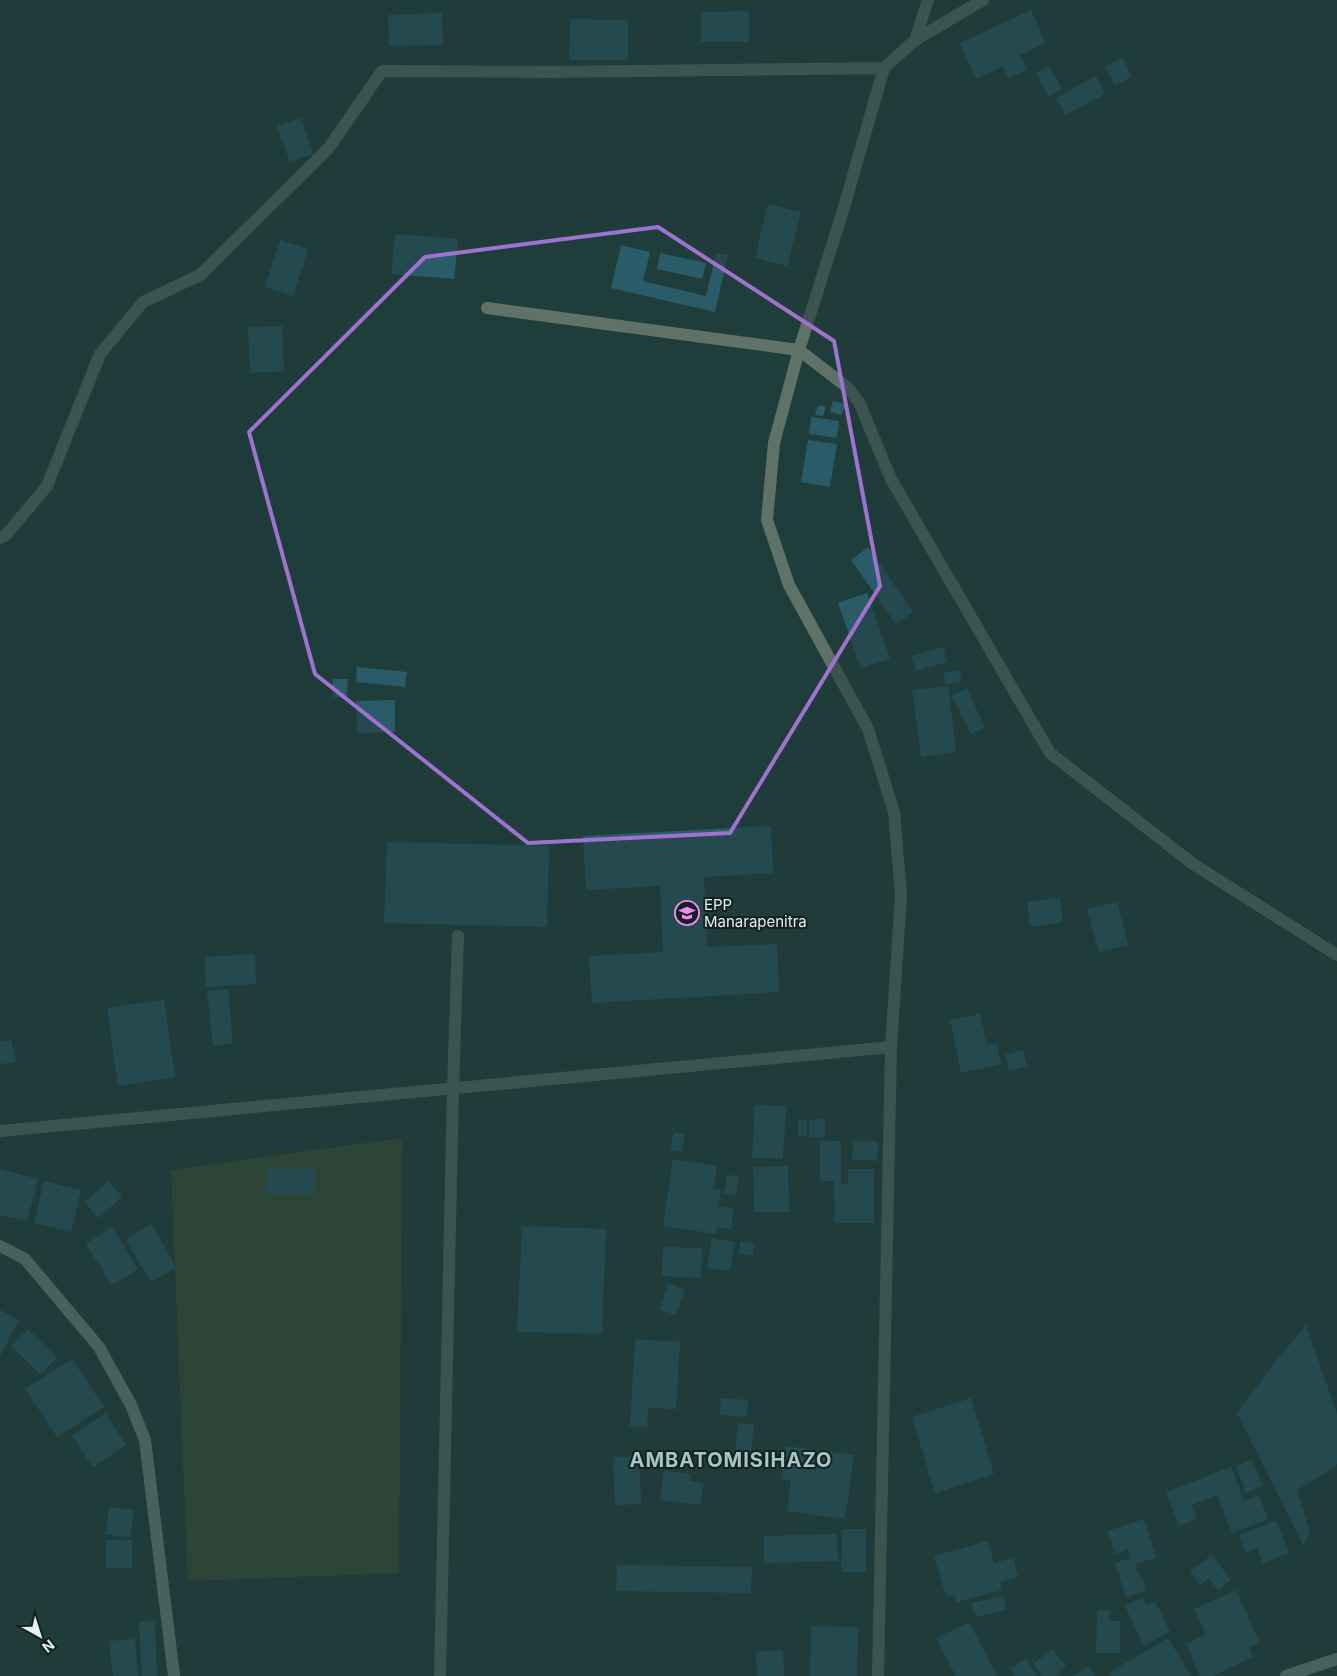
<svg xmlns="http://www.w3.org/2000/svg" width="1337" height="1676" font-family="Inter,sans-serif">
<rect width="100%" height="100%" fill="#1f3d3b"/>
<path fill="#3d5031" d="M 402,1138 L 399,1573 L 188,1581 L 171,1170 Z"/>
<path fill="#2a5b68" d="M 1031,10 L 1046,43 L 1020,55 L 1027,70 L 1008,78 L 1003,66 L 976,79 L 960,43 Z
M 749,11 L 749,42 L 701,42 L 701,12 Z
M 442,13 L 443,45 L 389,46 L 388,15 Z
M 570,19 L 628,20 L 628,60 L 569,60 Z
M 1123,58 L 1132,77 L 1114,85 L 1105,66 Z
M 1049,66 L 1062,89 L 1048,97 L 1036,73 Z
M 1096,76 L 1105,94 L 1065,115 L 1056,98 Z
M 301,118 L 313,154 L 290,162 L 277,126 Z
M 768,204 L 801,212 L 787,266 L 755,258 Z
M 395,234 L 458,239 L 454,279 L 391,274 Z
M 280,240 L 308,249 L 293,296 L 265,287 Z
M 621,245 L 650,252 L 643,281 L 706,296 L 716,253 L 728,255 L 715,312 L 611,288 Z
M 660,253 L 706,263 L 702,279 L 657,269 Z
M 282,326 L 284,371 L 250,373 L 248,327 Z
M 833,401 L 845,404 L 842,415 L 830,412 Z
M 818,405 L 826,407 L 823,416 L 815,415 Z
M 811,417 L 839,421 L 837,438 L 809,434 Z
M 808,440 L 837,444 L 830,487 L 801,482 Z
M 868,547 L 913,612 L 896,624 L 851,560 Z
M 867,593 L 890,659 L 861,668 L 838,603 Z
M 943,647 L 947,662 L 916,671 L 912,656 Z
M 357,667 L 407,672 L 405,687 L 356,682 Z
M 960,670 L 961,682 L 945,684 L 944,673 Z
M 333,679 L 348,679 L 347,698 L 332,697 Z
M 948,686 L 956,752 L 921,757 L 912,690 Z
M 967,688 L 985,728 L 971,734 L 952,695 Z
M 395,700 L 395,732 L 357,733 L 356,701 Z
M 771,826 L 773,873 L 704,877 L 707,947 L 777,944 L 779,992 L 592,1003 L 589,956 L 663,952 L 660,886 L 586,890 L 583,836 Z
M 387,842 L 549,846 L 547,927 L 384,923 Z
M 1060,897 L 1063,922 L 1030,927 L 1027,902 Z
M 1117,902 L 1128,945 L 1099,952 L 1087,909 Z
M 255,954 L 256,984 L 206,987 L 205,957 Z
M 228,989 L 233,1043 L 213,1046 L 207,991 Z
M 164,1000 L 175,1077 L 118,1086 L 107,1008 Z
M 980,1014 L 987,1045 L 997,1043 L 1001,1064 L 961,1073 L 950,1020 Z
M 11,1040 L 16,1062 L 0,1064 L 0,1042 Z
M 1023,1050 L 1027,1066 L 1009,1071 L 1005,1055 Z
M 755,1105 L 786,1106 L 783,1159 L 752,1158 Z
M 798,1119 L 807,1120 L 807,1136 L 798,1136 Z
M 825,1119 L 825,1137 L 809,1137 L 809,1120 Z
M 674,1132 L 685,1135 L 681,1152 L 670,1150 Z
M 820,1141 L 841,1141 L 841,1184 L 848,1184 L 848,1169 L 874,1169 L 874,1223 L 835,1223 L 834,1181 L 820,1181 Z
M 853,1141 L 878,1142 L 877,1161 L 852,1159 Z
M 673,1159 L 717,1166 L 713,1189 L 721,1190 L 718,1206 L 734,1209 L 731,1230 L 717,1227 L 716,1234 L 663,1226 Z
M 788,1166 L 789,1212 L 754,1212 L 753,1167 Z
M 315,1167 L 315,1194 L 267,1195 L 266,1168 Z
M 0,1169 L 38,1179 L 27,1221 L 0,1215 Z
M 727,1175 L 739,1176 L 736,1195 L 724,1193 Z
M 44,1181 L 81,1190 L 71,1232 L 34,1223 Z
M 109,1181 L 122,1197 L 98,1218 L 85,1202 Z
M 152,1224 L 176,1268 L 151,1282 L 126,1239 Z
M 522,1226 L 606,1229 L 602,1334 L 517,1332 Z
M 112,1227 L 138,1269 L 112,1285 L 86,1244 Z
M 712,1238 L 735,1242 L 730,1271 L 707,1268 Z
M 740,1241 L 754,1243 L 753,1255 L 739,1254 Z
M 663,1247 L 702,1248 L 701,1278 L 662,1276 Z
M 668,1283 L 685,1289 L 676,1315 L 660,1310 Z
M 0,1310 L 19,1320 L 0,1356 Z
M 1306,1325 L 1337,1414 L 1337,1463 L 1335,1467 L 1297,1490 L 1310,1532 L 1304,1546 L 1237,1413 L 1273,1365 Z
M 28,1329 L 57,1358 L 40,1374 L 11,1346 Z
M 635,1339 L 680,1342 L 676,1409 L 648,1408 L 647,1427 L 630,1426 Z
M 72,1359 L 104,1407 L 57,1437 L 25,1389 Z
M 721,1398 L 748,1400 L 747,1417 L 720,1415 Z
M 971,1398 L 994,1474 L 935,1493 L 912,1417 Z
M 105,1413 L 126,1445 L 93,1467 L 72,1436 Z
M 738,1423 L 754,1425 L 749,1469 L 733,1467 Z
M 785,1446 L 854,1455 L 845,1519 L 787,1511 L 791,1480 L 781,1479 Z
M 639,1456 L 641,1504 L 615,1505 L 613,1457 Z
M 1252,1460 L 1263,1486 L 1246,1493 L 1236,1466 Z
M 1231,1467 L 1244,1501 L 1259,1495 L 1268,1519 L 1232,1533 L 1217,1495 L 1192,1505 L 1197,1519 L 1179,1526 L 1166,1492 Z
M 664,1470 L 691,1474 L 690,1481 L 704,1483 L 700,1505 L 660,1500 Z
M 109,1507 L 134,1510 L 130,1538 L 106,1534 Z
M 1144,1519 L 1156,1558 L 1135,1564 L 1139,1577 L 1142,1576 L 1146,1591 L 1126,1597 L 1115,1563 L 1130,1558 L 1128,1550 L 1115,1554 L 1108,1531 Z
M 1276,1521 L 1289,1553 L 1263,1563 L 1257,1548 L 1246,1553 L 1239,1535 Z
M 842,1529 L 866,1529 L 866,1572 L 841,1572 Z
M 837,1534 L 838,1561 L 764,1563 L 764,1536 Z
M 106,1540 L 132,1540 L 132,1568 L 106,1568 Z
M 988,1541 L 994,1563 L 1013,1558 L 1018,1577 L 1000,1582 L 1002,1590 L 956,1602 L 955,1595 L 946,1597 L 934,1556 Z
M 1212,1555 L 1231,1580 L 1218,1590 L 1209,1578 L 1200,1585 L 1190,1571 Z
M 617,1565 L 752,1567 L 751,1593 L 616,1591 Z
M 1236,1590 L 1259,1642 L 1249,1647 L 1253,1657 L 1212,1676 L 1200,1676 L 1186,1644 L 1206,1635 L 1194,1609 Z
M 1003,1596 L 1006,1610 L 976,1617 L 972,1603 Z
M 1142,1598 L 1146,1605 L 1155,1601 L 1170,1632 L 1144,1646 L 1125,1606 Z
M 1110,1610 L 1109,1621 L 1120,1621 L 1120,1653 L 1096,1653 L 1097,1611 Z
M 155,1621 L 157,1676 L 142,1676 L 139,1622 Z
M 969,1622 L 997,1676 L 956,1676 L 936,1638 Z
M 811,1626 L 858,1627 L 857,1676 L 810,1676 Z
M 1168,1638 L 1191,1676 L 1112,1676 L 1110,1672 Z
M 135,1639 L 138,1676 L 113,1676 L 109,1641 Z
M 1052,1649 L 1066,1666 L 1055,1676 L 1043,1676 L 1033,1664 Z
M 783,1650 L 784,1676 L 757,1676 L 756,1652 Z
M 1026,1658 L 1037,1676 L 1015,1676 L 1010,1669 Z
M 1089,1666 L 1095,1676 L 1073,1676 Z"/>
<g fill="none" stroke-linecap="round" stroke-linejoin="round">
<path stroke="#607268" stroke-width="12" d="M 487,308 L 799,350
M 453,1089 L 458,936"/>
<path stroke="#607268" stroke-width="12" d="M 915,40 L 983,0
M 799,350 L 847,387 L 859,402 L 891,479 L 1050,753 L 1193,864 L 1337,955
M 0,538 L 6,535 L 47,486 L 100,354 L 143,302 L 200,275 L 328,149 L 382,71 L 552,72 L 884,68
M 0,1131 L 891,1047
M 440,1676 L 453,1089
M 878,1676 L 891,1047 L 901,895 L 894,812 L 868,729 L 789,585 L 767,520 L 774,443 L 799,350 L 842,214 L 884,68 L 915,40 L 928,0"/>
<path stroke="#769283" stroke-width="12" d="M 0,1246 L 25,1259 L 99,1347 L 131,1405 L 145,1440 L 174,1676
M 1286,1676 L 1337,1659"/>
</g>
<path d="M0 0H1337V1676H0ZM 658,227 L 834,341 L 880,586 L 730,833 L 528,843 L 315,674 L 249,432 L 425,257 Z" fill="#1f3d3b" fill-opacity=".55" fill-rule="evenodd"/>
<path fill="none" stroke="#9f72d0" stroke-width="4" stroke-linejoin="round" d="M 658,227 L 834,341 L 880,586 L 730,833 L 528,843 L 315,674 L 249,432 L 425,257 Z"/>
<defs>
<symbol id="school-ring" viewBox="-11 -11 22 22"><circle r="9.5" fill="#142120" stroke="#f18af3" stroke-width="1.5"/><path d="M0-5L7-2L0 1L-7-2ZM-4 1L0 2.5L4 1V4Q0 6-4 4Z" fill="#f18af3"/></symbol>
</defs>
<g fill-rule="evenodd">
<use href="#school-ring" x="673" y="899" width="28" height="28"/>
</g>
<g text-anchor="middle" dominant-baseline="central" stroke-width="4" stroke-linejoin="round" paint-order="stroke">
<g font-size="15" fill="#e2f3f1" stroke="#142120" text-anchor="start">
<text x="704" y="904">EPP<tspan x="704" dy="17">Manarapenitra</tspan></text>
</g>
<g font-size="20" font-weight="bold" letter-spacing="1" fill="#a5c7c4" stroke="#142120">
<text x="731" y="1460">AMBATOMISIHAZO</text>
</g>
</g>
<g transform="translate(40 1636) rotate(141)" stroke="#142120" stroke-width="4" paint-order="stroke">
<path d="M0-4L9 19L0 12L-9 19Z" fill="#e2f3f1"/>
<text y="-8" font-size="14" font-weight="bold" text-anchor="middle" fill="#e2f3f1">N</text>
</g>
</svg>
